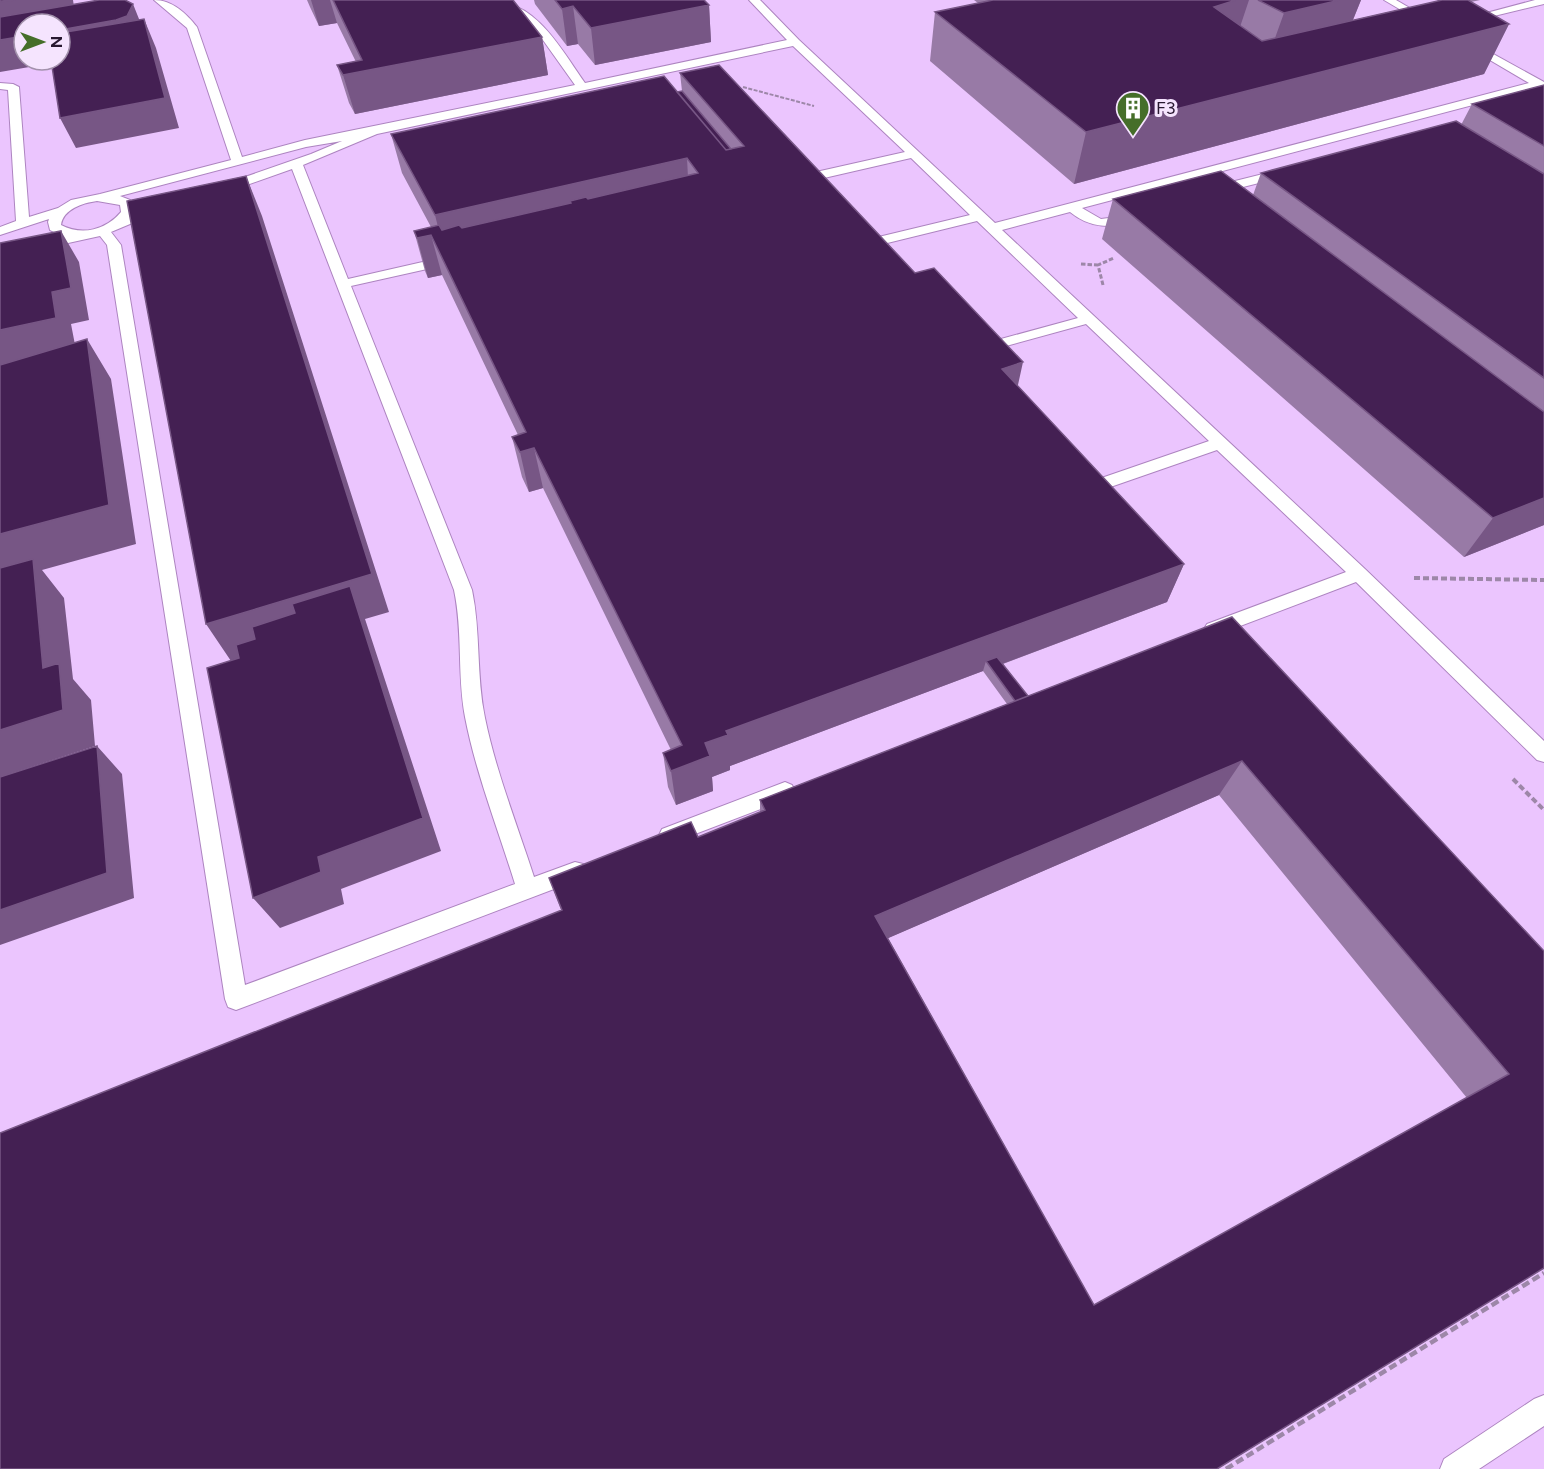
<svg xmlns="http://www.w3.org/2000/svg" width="1544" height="1469" font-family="Figtree,sans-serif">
<rect width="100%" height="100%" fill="#edd3fa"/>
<path fill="#ebc5fe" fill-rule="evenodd" d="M 0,0 L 1544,0 L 1544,1469 L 0,1469 ZM 24,24 L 60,24 L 60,60 L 24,60 Z"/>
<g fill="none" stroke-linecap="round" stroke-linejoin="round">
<defs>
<path id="lane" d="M 154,0 C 172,0 186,13 197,27 L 242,157 L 305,140 L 575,85 L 528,19 L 516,11 L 493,6 L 493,2 C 536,0 564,54 585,83 L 787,40 L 749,0 L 760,0 L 799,40 L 995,223 L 1529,83 L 1466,46 L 1467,44 L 1475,44 L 1544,82 L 1544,90 L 1537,88 L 1082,208 L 1101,219 L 1132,215 L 1138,219 L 1137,222 C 1111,228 1091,229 1070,212 L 1002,230 L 1365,569 L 1544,741 L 1544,762 L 1537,760 L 1356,582 L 1219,634 L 1213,636 L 1207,634 L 1204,629 L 1207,624 L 1346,572 L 1217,450 L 1096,492 L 1084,492 L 1082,488 L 1084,484 L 1209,441 L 1086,324 L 995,349 L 990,348 L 988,345 L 990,342 L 1078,318 L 977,221 L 871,247 L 866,246 L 864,243 L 866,240 L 970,215 L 911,158 L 811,181 L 807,180 L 805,177 L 807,174 L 905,152 L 793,46 L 377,134 L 303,165 L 348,279 L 449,256 L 456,260 L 454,263 L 351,286 L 472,590 C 481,632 476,676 485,718 C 496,772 517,824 534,877 L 575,862 L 583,864 L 586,871 L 583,878 L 236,1010 L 228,1007 L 225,999 L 107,245 L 100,236 L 0,258 L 0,250 L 62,236 L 50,230 L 48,222 L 49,219 L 0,235 L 0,227 L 16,221 L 8,90 L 0,89 L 0,83 L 13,84 L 19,87 L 29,217 L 58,208 L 71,200 L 100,194 L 231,160 L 187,28 ZM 342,141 L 311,154 L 219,186 L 217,189 L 219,192 L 227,192 L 292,169 L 454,590 C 463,632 457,675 465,717 C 476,774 498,829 515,884 L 245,985 L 121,245 L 111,232 L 161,211 L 155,207 L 134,214 L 130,200 L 120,196 L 306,147 ZM 97,201 L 120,205 L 121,212 C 106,230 82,236 61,225 C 63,209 83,203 97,201 Z
M 1384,0 L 1396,0 L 1432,21 L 1423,23 Z
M 1535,0 L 1544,0 L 1544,4 L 1465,23 L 1460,20 Z
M 1283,169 L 1287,170 L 1289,173 L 1287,176 L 1239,188 L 1215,200 L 1209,196 L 1231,182 Z
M 785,782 L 792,785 L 795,791 L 792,797 L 669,844 L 662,841 L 659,835 L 662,829 Z
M 1544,1395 L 1544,1426 L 1479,1469 L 1440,1469 L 1444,1459 L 1534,1399 Z"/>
</defs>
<use href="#lane" stroke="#ad84c0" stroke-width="2"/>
<path stroke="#9d87a8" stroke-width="2" stroke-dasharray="4 1.5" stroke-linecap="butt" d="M 743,87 L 814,106"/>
<path stroke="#9d87a8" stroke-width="3" stroke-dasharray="4.5 2" stroke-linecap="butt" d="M 1081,264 L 1098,265
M 1103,285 L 1098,265 L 1114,258"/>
<path stroke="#9d87a8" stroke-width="4" stroke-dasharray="6 3" stroke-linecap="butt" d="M 1414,578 L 1544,580
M 1513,779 L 1544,810"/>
<path stroke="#9d87a8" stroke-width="4.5" stroke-dasharray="8 4" stroke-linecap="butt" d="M 1226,1469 L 1544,1273"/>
<use href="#lane" fill="#fff" fill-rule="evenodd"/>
</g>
<path fill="#987aa6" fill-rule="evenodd" d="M 307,0 L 513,0 L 542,37 L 548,75 L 355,114 L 349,103 L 337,65 L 356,62 L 337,23 L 319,26 L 310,7 Z
M 534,0 L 704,0 L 709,5 L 711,42 L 595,65 L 578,44 L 567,46 L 535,4 Z
M 974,0 L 1361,0 L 1353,20 L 1438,1 L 1437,0 L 1480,0 L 1471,2 L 1509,24 L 1484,74 L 1074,184 L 930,61 L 935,12 L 978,3 Z
M 680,73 L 1018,386 L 1184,564 L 1167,602 L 1003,664 L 1028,696 L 1232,617 L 1544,951 L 1544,1268 L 1217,1469 L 561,910 L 549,878 L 698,837 L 760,812 L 760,800 L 1007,704 L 983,671 L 730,766 L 730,770 L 712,777 L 713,791 L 676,805 L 668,787 L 663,753 L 671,750 L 543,488 L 529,492 L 522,477 L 512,437 L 518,435 L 442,275 L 428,278 L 425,271 L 414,231 L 431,227 L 402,173 L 391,134 L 677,92 L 682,91 ZM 1219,795 L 1467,1098 L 1094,1305 L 888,938 Z
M 1544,85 L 1544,525 L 1464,557 L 1102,239 L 1113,199 L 1253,195 L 1261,173 L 1461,125 L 1472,104 Z"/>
<path fill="#775685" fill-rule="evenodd" d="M 15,0 L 73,0 L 77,27 L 133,4 L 145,34 L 129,50 L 0,72 L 0,2 ZM 24,24 L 60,24 L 60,60 L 24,60 Z
M 311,0 L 330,0 L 337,23 L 319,26 Z
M 1236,0 L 1249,0 L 1234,45 L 1214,7 Z
M 1340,0 L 1361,0 L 1343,44 L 1266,63 L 1284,13 Z
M 709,5 L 711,42 L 595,65 L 591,28 Z
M 573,6 L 578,44 L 567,46 L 562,9 Z
M 144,19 L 156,48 L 179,128 L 76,148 L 60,118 Z
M 1509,24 L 1484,74 L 1074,184 L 1086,132 Z
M 542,37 L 548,75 L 355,114 L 343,75 Z
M 687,158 L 689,198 L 445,255 L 435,215 Z
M 246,176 L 262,216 L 389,612 L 365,619 L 441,851 L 341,889 L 344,904 L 280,928 L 253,898 L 231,661 L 206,624 Z
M 61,231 L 79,262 L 89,320 L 71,324 L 76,350 L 0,367 L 0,330 L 52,292 Z
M 431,235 L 442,275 L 428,278 L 417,238 Z
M 87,339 L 111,379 L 136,544 L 42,570 L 64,598 L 73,679 L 91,700 L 95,746 L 0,777 L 0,730 L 43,668 L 0,582 L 0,534 Z
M 1023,362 L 1014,403 L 1002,369 Z
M 534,448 L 543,488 L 529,492 L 520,452 Z
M 1544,498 L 1544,525 L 1464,557 L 1493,518 Z
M 1184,564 L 1167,602 L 991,668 L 986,661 L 983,671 L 730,766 L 730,770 L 712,777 L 713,791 L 676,805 L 671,771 L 705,743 L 726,731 Z
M 97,746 L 122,774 L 134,898 L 0,945 L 0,910 Z
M 1242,761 L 1219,795 L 870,946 L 875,916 Z"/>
<path fill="#442053" stroke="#775685" stroke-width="1.5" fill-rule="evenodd" d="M 0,0 L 15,0 L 0,2 Z
M 99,0 L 125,0 L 133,4 L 127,16 L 116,20 L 60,30 L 60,24 L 24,24 L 24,36 L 0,40 L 0,17 Z
M 333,0 L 513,0 L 542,37 L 343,75 L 337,65 L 362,60 Z
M 555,0 L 704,0 L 709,5 L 591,28 L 573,6 L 562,9 Z
M 993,0 L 1236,0 L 1214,7 L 1262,41 L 1442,0 L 1468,0 L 1509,24 L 1086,132 L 935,12 Z
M 1258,0 L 1340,0 L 1284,13 Z
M 144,19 L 165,98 L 60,118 L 51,60 L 60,60 L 60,33 Z
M 719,65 L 915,273 L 934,268 L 1023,362 L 1002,369 L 1184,564 L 726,731 L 728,735 L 705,743 L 710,756 L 671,771 L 663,753 L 682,745 L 534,448 L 520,452 L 512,437 L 526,432 L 431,235 L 417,238 L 414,231 L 439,225 L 442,230 L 459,225 L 462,228 L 571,203 L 570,201 L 586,197 L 588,199 L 698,173 L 687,158 L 435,215 L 391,134 L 664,76 L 726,150 L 744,146 L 680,73 Z
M 1544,85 L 1544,146 L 1472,104 Z
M 682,91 L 731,149 L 726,150 L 677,92 Z
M 1456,121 L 1544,174 L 1544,378 L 1261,173 Z
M 1221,171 L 1544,412 L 1544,498 L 1493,518 L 1113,199 Z
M 246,176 L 372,574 L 206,624 L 127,201 Z
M 61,231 L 71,288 L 52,292 L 56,318 L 0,330 L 0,243 Z
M 87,339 L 109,505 L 0,534 L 0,365 Z
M 33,559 L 43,668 L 59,663 L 63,710 L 0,730 L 0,568 Z
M 350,586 L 423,818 L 318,857 L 321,872 L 253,898 L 207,668 L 239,658 L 236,645 L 255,639 L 252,627 L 295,613 L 292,604 Z
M 1232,617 L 1544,951 L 1544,1268 L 1217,1469 L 0,1469 L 0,1133 L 562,910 L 549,878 L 691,822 L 698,837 L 765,810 L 760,800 ZM 1242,761 L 1509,1074 L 1094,1305 L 875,916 Z
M 997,657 L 1028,696 L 1015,701 L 986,661 Z
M 97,746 L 107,873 L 0,910 L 0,777 Z"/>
<defs>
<symbol id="building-pin" viewBox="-11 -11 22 30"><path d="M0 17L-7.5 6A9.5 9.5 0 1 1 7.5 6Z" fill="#456e29" stroke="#f5e4fe"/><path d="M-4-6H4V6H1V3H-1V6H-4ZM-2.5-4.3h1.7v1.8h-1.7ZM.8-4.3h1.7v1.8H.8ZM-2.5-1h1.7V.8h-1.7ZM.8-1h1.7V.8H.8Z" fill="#fff"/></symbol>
</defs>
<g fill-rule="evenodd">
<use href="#building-pin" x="1114" y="89" width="38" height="52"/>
</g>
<g text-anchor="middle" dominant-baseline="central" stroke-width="6" stroke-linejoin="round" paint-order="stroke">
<g font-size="18" fill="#281830" stroke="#f5e4fe" text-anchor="start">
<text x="1156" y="108">F3</text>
</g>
</g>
<g transform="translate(42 42) rotate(90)"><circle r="28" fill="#f5e4fe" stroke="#a392ac" stroke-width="1.5"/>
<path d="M0-4.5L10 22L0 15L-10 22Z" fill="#456e29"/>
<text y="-9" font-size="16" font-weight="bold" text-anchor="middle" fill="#281830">N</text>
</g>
</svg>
